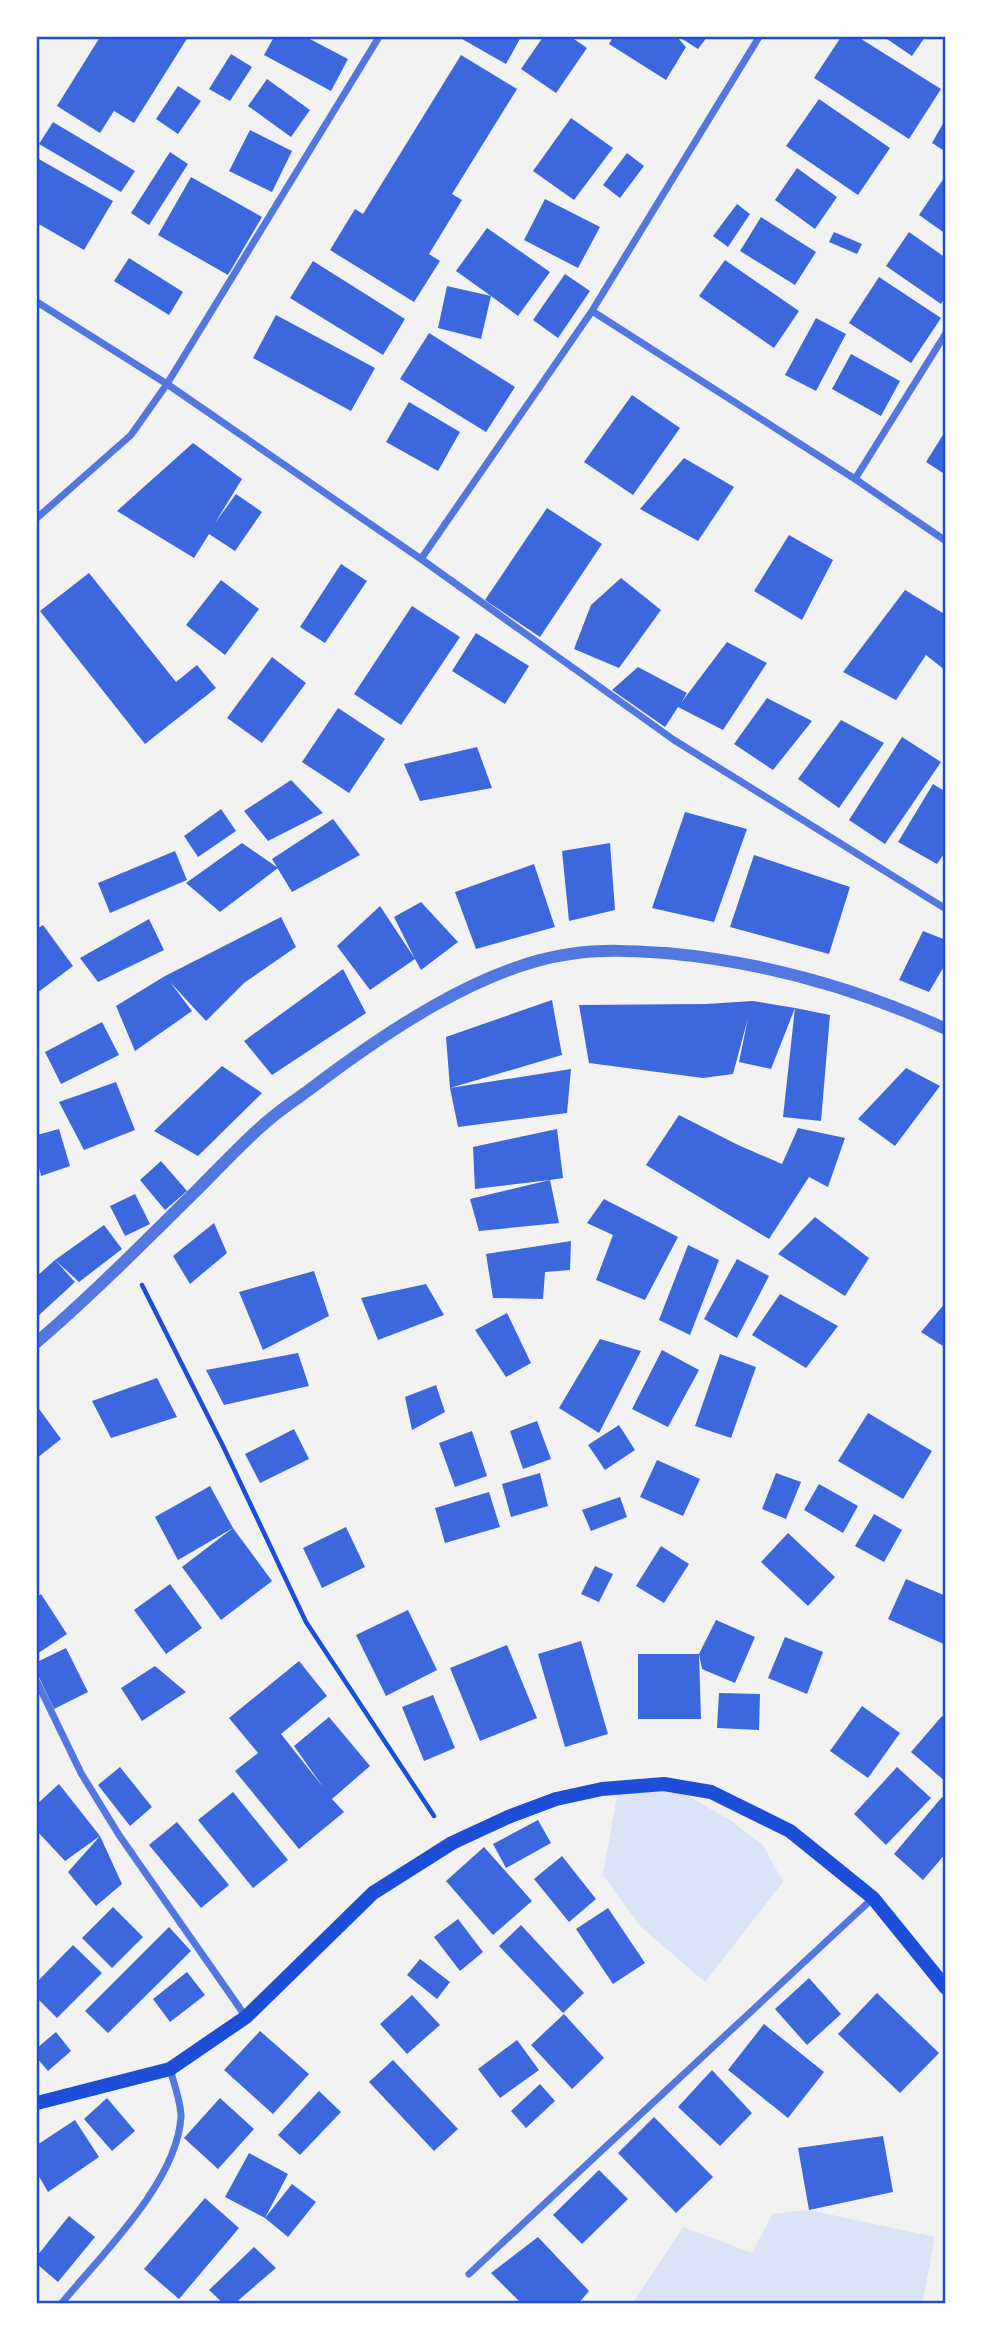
<svg xmlns="http://www.w3.org/2000/svg" width="983" height="2341" font-family="'Varela Round',sans-serif">
<rect width="100%" height="100%" fill="#f2f2f2"/>
<path fill="#dbe4f7" d="M 674,1788 L 730,1820 L 763,1845 L 783,1882 L 705,1982 L 641,1927 L 603,1875 L 618,1789 Z
M 809,2210 L 935,2237 L 922,2304 L 632,2304 L 683,2227 L 752,2253 L 772,2214 Z"/>
<path fill="#3d67dc" d="M 100,37 L 188,37 L 134,123 L 114,111 L 100,133 L 57,106 Z
M 274,37 L 306,37 L 348,59 L 331,91 L 264,55 Z
M 463,37 L 521,37 L 506,64 L 462,39 Z
M 543,37 L 571,37 L 587,48 L 556,93 L 521,69 Z
M 613,37 L 677,37 L 686,47 L 666,80 L 609,44 Z
M 679,37 L 707,37 L 698,49 Z
M 841,37 L 858,37 L 941,89 L 909,139 L 814,78 Z
M 884,37 L 925,37 L 912,56 Z
M 231,54 L 252,67 L 230,101 L 209,89 Z
M 461,55 L 517,89 L 452,194 L 462,200 L 429,254 L 440,261 L 414,302 L 330,250 L 355,209 L 363,214 Z
M 267,79 L 310,110 L 291,137 L 248,106 Z
M 178,86 L 201,101 L 178,134 L 156,119 Z
M 819,99 L 890,148 L 858,195 L 786,146 Z
M 571,118 L 613,148 L 574,200 L 533,171 Z
M 946,118 L 946,152 L 932,143 Z
M 53,122 L 135,171 L 121,192 L 39,144 Z
M 250,130 L 292,151 L 272,192 L 229,171 Z
M 170,152 L 188,164 L 149,225 L 131,213 Z
M 627,153 L 644,166 L 620,198 L 603,185 Z
M 37,158 L 113,201 L 84,250 L 37,223 Z
M 797,168 L 837,197 L 815,229 L 775,200 Z
M 946,175 L 946,234 L 919,215 Z
M 191,177 L 262,217 L 228,275 L 158,235 Z
M 545,199 L 600,227 L 578,268 L 524,240 Z
M 737,204 L 750,214 L 728,247 L 713,236 Z
M 761,217 L 816,252 L 795,285 L 740,251 Z
M 487,228 L 550,272 L 518,316 L 491,296 L 481,339 L 438,328 L 447,286 L 491,296 L 456,271 Z
M 834,232 L 862,244 L 857,254 L 829,242 Z
M 909,232 L 946,258 L 946,296 L 941,304 L 886,266 Z
M 129,258 L 183,292 L 169,315 L 114,281 Z
M 725,260 L 799,311 L 774,348 L 699,296 Z
M 313,261 L 405,319 L 383,355 L 290,298 Z
M 565,274 L 590,291 L 558,338 L 533,320 Z
M 879,277 L 941,318 L 911,363 L 849,323 Z
M 276,315 L 375,368 L 351,411 L 253,358 Z
M 816,318 L 846,334 L 816,391 L 785,375 Z
M 429,333 L 515,387 L 486,432 L 400,379 Z
M 851,354 L 900,381 L 881,416 L 832,389 Z
M 632,395 L 680,428 L 633,495 L 584,462 Z
M 409,402 L 460,432 L 438,471 L 386,442 Z
M 946,430 L 946,475 L 926,462 Z
M 193,443 L 242,479 L 215,523 L 236,494 L 262,512 L 235,551 L 209,534 L 194,558 L 117,511 Z
M 684,458 L 734,487 L 698,541 L 640,509 Z
M 547,508 L 602,544 L 540,637 L 485,600 Z
M 789,535 L 833,560 L 802,620 L 754,591 Z
M 341,564 L 367,581 L 325,643 L 300,627 Z
M 89,573 L 176,682 L 197,665 L 216,688 L 145,744 L 40,611 Z
M 621,578 L 661,610 L 619,668 L 574,649 L 591,605 Z
M 221,580 L 259,609 L 225,655 L 186,625 Z
M 905,590 L 946,615 L 946,671 L 926,655 L 896,700 L 843,672 Z
M 412,606 L 460,637 L 401,725 L 354,694 Z
M 476,633 L 529,666 L 505,704 L 452,671 Z
M 727,642 L 767,663 L 723,730 L 678,707 L 665,727 L 612,690 L 638,667 L 687,693 L 681,703 Z
M 272,657 L 306,683 L 262,743 L 227,718 Z
M 767,698 L 812,721 L 773,770 L 734,744 Z
M 338,708 L 385,739 L 349,793 L 302,762 Z
M 841,720 L 884,743 L 839,808 L 798,779 Z
M 902,737 L 941,762 L 885,844 L 849,820 Z
M 477,747 L 492,788 L 420,801 L 404,764 Z
M 291,780 L 323,813 L 268,841 L 244,811 Z
M 933,784 L 946,792 L 946,851 L 937,864 L 898,842 Z
M 221,809 L 236,831 L 198,857 L 184,836 Z
M 685,812 L 747,829 L 714,922 L 652,908 Z
M 333,819 L 360,855 L 292,892 L 272,859 Z
M 242,843 L 278,868 L 220,912 L 186,883 Z
M 610,843 L 615,910 L 569,921 L 562,851 Z
M 175,851 L 187,880 L 110,913 L 98,883 Z
M 754,855 L 850,887 L 829,954 L 730,927 Z
M 534,864 L 555,927 L 476,949 L 455,892 Z
M 421,902 L 458,942 L 421,970 L 415,959 L 370,990 L 337,946 L 380,906 L 415,959 L 394,917 Z
M 281,917 L 296,947 L 244,983 L 206,1021 L 170,982 L 192,1011 L 135,1051 L 116,1006 L 165,976 Z
M 149,919 L 164,950 L 98,982 L 80,958 Z
M 43,925 L 73,966 L 37,993 L 37,929 Z
M 923,931 L 946,940 L 946,963 L 929,992 L 899,980 Z
M 343,969 L 366,1013 L 272,1075 L 244,1041 Z
M 552,1000 L 562,1055 L 450,1088 L 571,1069 L 567,1113 L 458,1127 L 450,1088 L 446,1037 Z
M 753,1001 L 795,1008 L 771,1069 L 739,1062 L 748,1018 L 733,1074 L 703,1078 L 589,1063 L 579,1005 L 706,1004 Z
M 795,1008 L 830,1015 L 821,1121 L 783,1117 Z
M 102,1022 L 119,1055 L 61,1084 L 45,1052 Z
M 222,1066 L 262,1093 L 198,1156 L 154,1131 Z
M 906,1068 L 940,1086 L 895,1146 L 858,1119 Z
M 116,1082 L 135,1130 L 84,1150 L 59,1102 Z
M 679,1115 L 738,1145 L 782,1164 L 798,1128 L 845,1138 L 828,1187 L 809,1177 L 769,1239 L 646,1165 Z
M 59,1129 L 70,1166 L 41,1176 L 37,1160 L 37,1135 Z
M 557,1129 L 563,1178 L 550,1180 L 559,1223 L 479,1231 L 470,1199 L 550,1180 L 475,1189 L 473,1147 Z
M 161,1161 L 187,1191 L 165,1210 L 140,1180 Z
M 135,1194 L 150,1224 L 125,1236 L 110,1206 Z
M 604,1199 L 678,1237 L 645,1300 L 596,1280 L 613,1235 L 587,1223 Z
M 815,1217 L 869,1258 L 845,1296 L 778,1254 Z
M 214,1223 L 227,1253 L 190,1284 L 173,1256 Z
M 104,1225 L 122,1249 L 79,1282 L 55,1260 L 75,1282 L 37,1317 L 37,1276 L 55,1260 Z
M 571,1241 L 570,1270 L 545,1272 L 543,1299 L 493,1298 L 486,1254 Z
M 688,1245 L 719,1260 L 690,1335 L 659,1320 Z
M 737,1259 L 769,1276 L 737,1338 L 704,1319 Z
M 314,1271 L 329,1316 L 263,1350 L 239,1292 Z
M 426,1284 L 444,1315 L 378,1340 L 361,1298 Z
M 780,1294 L 838,1326 L 806,1368 L 752,1335 Z
M 946,1302 L 946,1348 L 921,1332 Z
M 507,1313 L 531,1363 L 506,1377 L 475,1330 Z
M 600,1339 L 641,1351 L 599,1433 L 559,1408 Z
M 662,1350 L 699,1370 L 668,1427 L 632,1409 Z
M 298,1353 L 309,1386 L 224,1405 L 206,1370 Z
M 720,1354 L 756,1367 L 731,1438 L 695,1426 Z
M 157,1378 L 177,1417 L 111,1438 L 92,1401 Z
M 436,1385 L 445,1412 L 412,1430 L 405,1397 Z
M 37,1406 L 61,1439 L 37,1458 Z
M 868,1413 L 932,1451 L 903,1499 L 838,1461 Z
M 537,1421 L 551,1459 L 523,1469 L 510,1431 Z
M 619,1425 L 635,1450 L 605,1470 L 588,1445 Z
M 294,1429 L 309,1459 L 260,1483 L 245,1454 Z
M 472,1431 L 487,1476 L 455,1487 L 439,1443 Z
M 657,1460 L 700,1479 L 683,1516 L 640,1497 Z
M 540,1473 L 548,1506 L 511,1517 L 502,1484 Z
M 776,1473 L 801,1482 L 786,1519 L 762,1509 Z
M 819,1484 L 858,1506 L 843,1533 L 804,1510 Z
M 210,1486 L 233,1528 L 178,1560 L 155,1517 Z
M 489,1492 L 500,1527 L 445,1543 L 435,1508 Z
M 620,1497 L 627,1517 L 591,1531 L 582,1510 Z
M 874,1514 L 902,1530 L 884,1562 L 855,1546 Z
M 346,1527 L 365,1567 L 322,1588 L 303,1548 Z
M 233,1528 L 272,1581 L 221,1620 L 182,1567 Z
M 788,1533 L 835,1577 L 808,1606 L 761,1562 Z
M 661,1546 L 689,1564 L 664,1603 L 636,1586 Z
M 595,1566 L 613,1574 L 599,1602 L 581,1594 Z
M 906,1579 L 946,1596 L 946,1645 L 888,1619 Z
M 170,1584 L 202,1628 L 166,1654 L 134,1610 Z
M 41,1594 L 67,1634 L 37,1654 L 37,1597 Z
M 408,1610 L 437,1670 L 386,1696 L 356,1635 Z
M 716,1620 L 755,1637 L 735,1683 L 702,1669 L 699,1654 L 701,1719 L 638,1719 L 638,1654 L 699,1654 Z
M 785,1637 L 823,1652 L 807,1694 L 768,1678 Z
M 581,1641 L 608,1734 L 565,1747 L 538,1654 Z
M 507,1645 L 537,1718 L 480,1741 L 450,1668 Z
M 66,1648 L 88,1692 L 54,1709 L 37,1673 L 37,1662 Z
M 299,1661 L 327,1696 L 281,1734 L 323,1787 L 294,1746 L 329,1717 L 370,1766 L 332,1799 L 344,1812 L 299,1849 L 235,1771 L 258,1753 L 229,1718 Z
M 155,1666 L 186,1692 L 142,1721 L 121,1688 Z
M 719,1693 L 760,1694 L 759,1730 L 717,1728 Z
M 433,1695 L 455,1748 L 424,1761 L 402,1707 Z
M 862,1706 L 900,1733 L 868,1778 L 830,1751 Z
M 942,1716 L 946,1720 L 946,1782 L 911,1752 Z
M 120,1767 L 152,1807 L 130,1826 L 98,1785 Z
M 897,1767 L 931,1798 L 886,1845 L 854,1814 Z
M 59,1784 L 100,1836 L 65,1861 L 37,1831 L 37,1804 Z
M 233,1792 L 288,1860 L 253,1888 L 198,1820 Z
M 942,1797 L 946,1800 L 946,1853 L 923,1880 L 894,1854 Z
M 538,1820 L 551,1843 L 506,1868 L 493,1844 Z
M 177,1822 L 229,1885 L 201,1908 L 149,1845 Z
M 100,1836 L 122,1884 L 96,1906 L 68,1872 Z
M 484,1847 L 532,1901 L 493,1935 L 446,1881 Z
M 562,1856 L 596,1899 L 569,1922 L 534,1879 Z
M 113,1907 L 143,1937 L 112,1968 L 82,1938 Z
M 608,1908 L 645,1963 L 613,1984 L 576,1929 Z
M 458,1919 L 483,1952 L 460,1971 L 434,1937 Z
M 521,1925 L 584,1993 L 563,2013 L 499,1946 Z
M 169,1927 L 191,1951 L 108,2033 L 85,2011 Z
M 73,1945 L 102,1973 L 57,2018 L 37,1998 L 37,1982 Z
M 420,1959 L 450,1982 L 437,1999 L 407,1975 Z
M 187,1972 L 205,1995 L 170,2022 L 153,1999 Z
M 809,1978 L 841,2014 L 807,2045 L 775,2009 Z
M 877,1993 L 939,2053 L 900,2093 L 838,2034 Z
M 412,1995 L 440,2025 L 407,2054 L 380,2024 Z
M 564,2014 L 604,2058 L 572,2089 L 531,2045 Z
M 764,2024 L 824,2072 L 788,2118 L 728,2070 Z
M 260,2031 L 309,2074 L 273,2114 L 224,2070 Z
M 56,2032 L 71,2051 L 48,2071 L 37,2058 L 37,2048 Z
M 517,2040 L 539,2070 L 500,2098 L 478,2069 Z
M 393,2060 L 458,2129 L 434,2151 L 369,2082 Z
M 712,2070 L 752,2113 L 720,2146 L 678,2107 Z
M 540,2084 L 555,2101 L 526,2128 L 511,2111 Z
M 319,2091 L 341,2112 L 300,2155 L 278,2135 Z
M 107,2098 L 135,2131 L 112,2151 L 84,2119 Z
M 220,2098 L 254,2129 L 218,2169 L 184,2138 Z
M 654,2117 L 713,2177 L 676,2213 L 618,2153 Z
M 75,2120 L 99,2157 L 48,2192 L 37,2173 L 37,2145 Z
M 883,2136 L 893,2192 L 809,2210 L 798,2148 Z
M 249,2153 L 288,2174 L 265,2218 L 225,2197 Z
M 599,2170 L 628,2199 L 582,2244 L 553,2215 Z
M 292,2184 L 316,2202 L 288,2237 L 265,2218 Z
M 205,2198 L 239,2228 L 179,2299 L 144,2269 Z
M 69,2216 L 95,2237 L 58,2282 L 37,2264 L 37,2256 Z
M 538,2237 L 589,2291 L 578,2304 L 522,2304 L 491,2273 Z
M 254,2247 L 276,2268 L 234,2304 L 224,2304 L 209,2290 Z"/>
<g fill="none" stroke-linecap="round" stroke-linejoin="round">
<path stroke="#1d4ed8" stroke-width="4.5" d="M 142,1285 L 223,1446 L 306,1622 L 434,1816"/>
<path stroke="#5277de" stroke-width="7" d="M 37,302 L 167,384 L 421,559 L 674,740 L 946,909
M 592,311 L 855,479 L 946,541
M 855,479 L 946,333
M 37,518 L 131,435 L 167,384 L 379,37
M 421,559 L 592,311 L 759,37
M 37,1682 L 81,1773 L 119,1835 L 246,2017
M 469,2274 L 873,1898
M 61,2304 C 102,2254 177,2182 181,2117 C 181,2102 174,2084 170,2069"/>
<path stroke="#5277de" stroke-width="12" d="M 37,1342 C 93,1294 145,1241 198,1189 C 220,1167 240,1145 263,1125 C 278,1111 297,1099 313,1087 C 383,1034 482,966 570,954 C 602,949 634,951 666,953 C 763,962 857,988 946,1029"/>
<path stroke="#1d4ed8" stroke-width="14" d="M 37,2103 L 170,2069 L 246,2017 L 373,1893 L 452,1843 L 508,1817 L 556,1799 L 602,1789 L 664,1784 L 711,1792 L 790,1831 L 873,1898 L 946,1988"/>
</g>
<rect width="983" height="2341" fill="none" stroke="#ffffff" stroke-width="77"/>
<rect x="38" y="38" width="906" height="2264" fill="none" stroke="#1d4ed8" stroke-width="2.5"/>
</svg>
